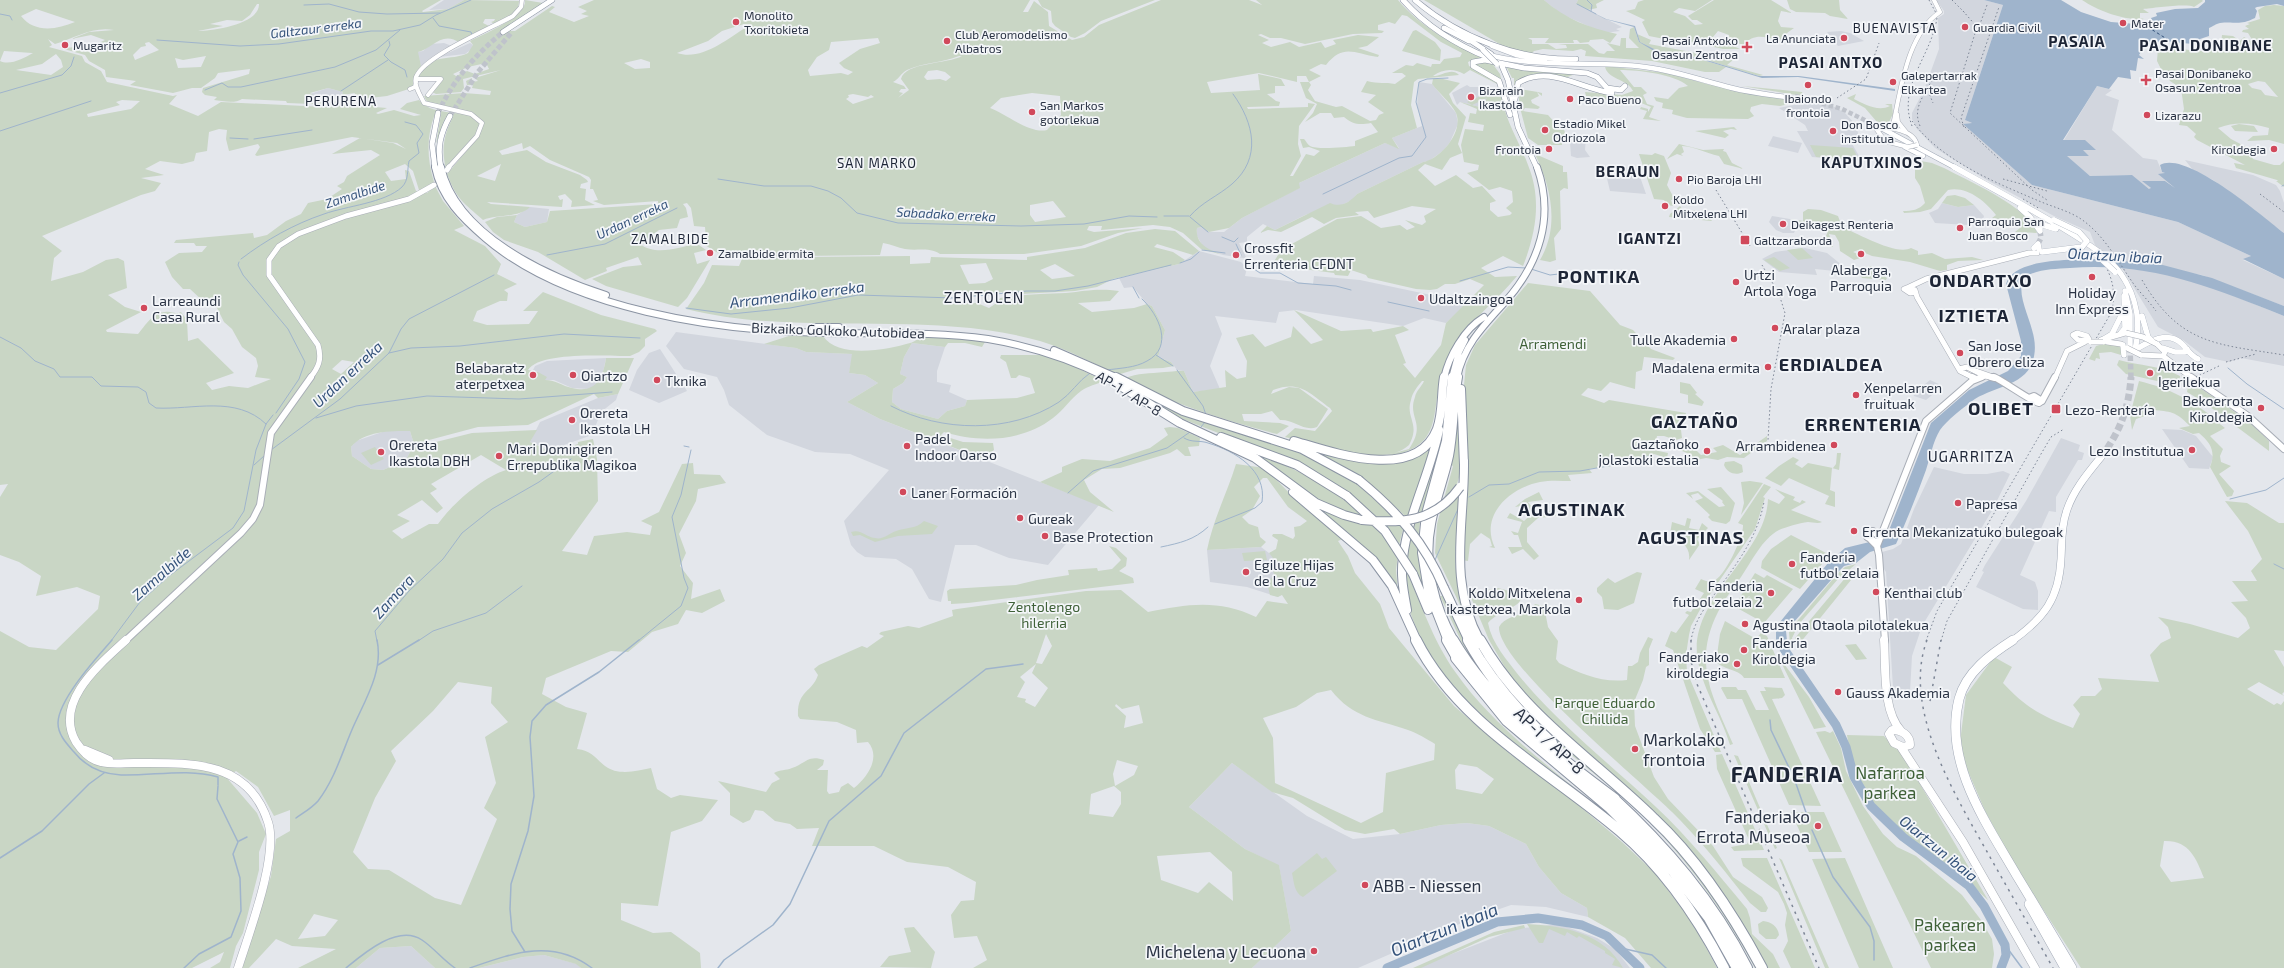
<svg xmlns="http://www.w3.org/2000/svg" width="2284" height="968" font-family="'Exo 2',sans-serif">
<rect width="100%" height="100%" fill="#e4e7ec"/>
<path fill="#d2d6de" d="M 444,0 L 464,0 L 448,9 L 429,10 Z
M 1544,0 L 1578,0 L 1576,4 L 1622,27 L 1616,29 L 1620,31 L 1604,33 L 1561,14 Z
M 1936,0 L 1984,0 L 2003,5 L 1965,120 L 1972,123 L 1964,124 L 2032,185 L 2178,222 L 2251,256 L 2243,260 L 2284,279 L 2284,306 L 2202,275 L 2127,262 L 2116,262 L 2095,245 L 2090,232 L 2054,216 L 1985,179 L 1935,148 L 1917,129 L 1912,119 L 1912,113 L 1924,90 L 1939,49 L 1938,18 L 1944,14 L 1944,11 Z
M 1841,31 L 1850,33 L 1864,41 L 1838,46 L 1827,32 Z
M 444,43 L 452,46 L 421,66 L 417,52 L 423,51 L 431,44 Z
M 470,43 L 473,45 L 472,49 L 465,54 L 439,57 Z
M 1419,82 L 1432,84 L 1456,113 L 1458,124 L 1450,142 L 1444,150 L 1429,161 L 1423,162 L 1357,194 L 1352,200 L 1340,206 L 1334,205 L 1305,215 L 1275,230 L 1263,224 L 1247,237 L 1247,242 L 1239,243 L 1246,257 L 1244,258 L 1223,255 L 1204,248 L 1197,236 L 1197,228 L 1201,227 L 1209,232 L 1224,232 L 1242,218 L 1299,188 L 1299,183 L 1325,171 L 1385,143 L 1399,148 L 1392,138 L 1422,126 L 1417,105 Z
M 1467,85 L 1470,87 L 1489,87 L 1495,95 L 1480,107 L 1460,102 L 1457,105 L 1452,93 Z
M 2097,86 L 2112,90 L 2105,95 L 2119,100 L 2112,130 L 2143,158 L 2157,160 L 2162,172 L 2165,173 L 2176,188 L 2165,181 L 2143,181 L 2152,189 L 2149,189 L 2131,175 L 2090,176 L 2066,156 L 2089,156 L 2067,150 L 2095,150 L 2059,140 L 2064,140 Z
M 328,88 L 343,92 L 342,96 L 310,100 L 313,95 L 310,94 Z
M 1813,101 L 1824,101 L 1845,113 L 1856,125 L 1853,126 L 1858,132 L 1858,139 L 1851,142 L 1862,161 L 1812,157 L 1797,131 L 1808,131 L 1805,125 L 1779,108 Z
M 1574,136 L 1580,136 L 1586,138 L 1585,150 L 1590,157 L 1577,158 L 1571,156 L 1570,142 Z
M 1773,136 L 1802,143 L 1798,153 L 1768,146 Z
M 2185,160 L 2253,175 L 2276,185 L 2280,191 L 2284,203 L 2284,233 L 2213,180 L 2193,170 Z
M 1604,166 L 1637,168 L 1646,194 L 1610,191 Z
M 1942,203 L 1958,207 L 1974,205 L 1984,216 L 1983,219 L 1978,223 L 1968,225 L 1935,223 L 1929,213 L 1938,209 Z
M 530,207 L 549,209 L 547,222 L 525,227 L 514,222 L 517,215 Z
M 1772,216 L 1790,219 L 1797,226 L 1794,233 L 1783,233 L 1776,230 L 1769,222 Z
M 1805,248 L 1827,253 L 1848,270 L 1850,276 L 1847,276 L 1845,272 L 1815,269 L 1817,275 L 1779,272 L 1762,259 L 1775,252 Z
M 1199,251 L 1241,262 L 1247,268 L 1245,276 L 1313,284 L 1314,276 L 1360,280 L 1431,295 L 1453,295 L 1470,301 L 1446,323 L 1424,318 L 1403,326 L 1296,310 L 1279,312 L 1276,323 L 1215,316 L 1222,334 L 1210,366 L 1220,389 L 1193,392 L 1184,371 L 1177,370 L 1171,362 L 1158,357 L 1165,330 L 1152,306 L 1147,304 L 1133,287 L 1124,288 L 1119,278 L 1179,264 Z
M 2122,268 L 2158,272 L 2204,284 L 2284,316 L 2284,366 L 2241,358 L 2229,362 L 2205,357 L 2183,340 L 2158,327 Z
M 676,332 L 796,348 L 806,352 L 853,354 L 849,373 L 865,375 L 878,383 L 847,402 L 880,419 L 1099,505 L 1048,565 L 1009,558 L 976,545 L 955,545 L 941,602 L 929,599 L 912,569 L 896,559 L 865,557 L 857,552 L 851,545 L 844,521 L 889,470 L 850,454 L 815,452 L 767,435 L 729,405 L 724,390 L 717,377 L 684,369 L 666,346 Z
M 912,343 L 945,347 L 937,371 L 937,382 L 951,385 L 949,392 L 967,400 L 965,406 L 947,411 L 938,419 L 901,409 L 892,402 L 893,389 L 903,383 L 907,377 L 900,374 L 904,357 Z
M 660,349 L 687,391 L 659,403 L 629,390 L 637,370 L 649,353 Z
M 606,358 L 602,377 L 596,386 L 589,389 L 572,388 L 554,380 L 545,380 L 538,372 L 533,370 L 535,366 L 547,361 Z
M 1930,380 L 1943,386 L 1926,400 L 1914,396 L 1913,394 Z
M 618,394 L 616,400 L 601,412 L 592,435 L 550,450 L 530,442 L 540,422 L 598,398 Z
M 2162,429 L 2182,430 L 2196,436 L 2213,457 L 2209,469 L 2189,468 Z
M 388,430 L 410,431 L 414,444 L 406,460 L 383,470 L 371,469 L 352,456 L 351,447 L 356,441 Z
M 2061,438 L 2080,445 L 2078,451 L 2084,453 L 2082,460 L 2078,460 L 2056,497 L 2056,512 L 2049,511 L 2020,575 L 2035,582 L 2038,591 L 2038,610 L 2023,609 L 1976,587 L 1984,572 L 1982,571 L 1985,565 L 2026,501 Z
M 1934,467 L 1964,474 L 1987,474 L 2003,471 L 2010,474 L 1993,509 L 1922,626 L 1912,656 L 1910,692 L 1893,688 L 1886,572 L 1882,566 L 1882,552 L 1893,549 L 1901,544 L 1914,509 Z
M 1261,547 L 1273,556 L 1287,575 L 1278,597 L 1247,587 L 1210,582 L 1207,550 Z
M 1232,763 L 1307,816 L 1353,839 L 1400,834 L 1441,825 L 1467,823 L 1489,826 L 1526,844 L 1539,867 L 1561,893 L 1587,908 L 1588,917 L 1546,907 L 1511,905 L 1471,919 L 1358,968 L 1252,968 L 1291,931 L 1279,866 L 1245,849 L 1189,807 Z
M 1559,924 L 1597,938 L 1615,949 L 1630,968 L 1416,968 L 1516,929 Z
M 411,946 L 435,968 L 356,968 L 380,948 Z
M 544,955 L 577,964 L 581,968 L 479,968 L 523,957 Z"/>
<path fill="#c9d6c5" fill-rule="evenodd" d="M 0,0 L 441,0 L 422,11 L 423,12 L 448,9 L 464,0 L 519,1 C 519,14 505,18 495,24 L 491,22 L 494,21 L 495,19 L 485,19 L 483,23 L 489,26 L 460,43 C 442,30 432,49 418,52 L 421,66 C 413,76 416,82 412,88 L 387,96 L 352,100 L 355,93 L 342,95 L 343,92 L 328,88 L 310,93 L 313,95 L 309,103 L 339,101 L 337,105 L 287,103 L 286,101 L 242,99 C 235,104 222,101 214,100 L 217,97 L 205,95 L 202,92 L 203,88 L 249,74 L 250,69 L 218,73 L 215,78 L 201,88 L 192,88 L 173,93 L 130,85 L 136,81 L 106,77 L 105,70 L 89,61 L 85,55 L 64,49 C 78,45 91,48 105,40 L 91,35 L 71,39 L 89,32 L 114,30 C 93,26 75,38 55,44 L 48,39 L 52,45 L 49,47 L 82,56 L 85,62 L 101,71 L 107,82 L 173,96 L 177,95 L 169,104 L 198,116 L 221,102 L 325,107 L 374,102 L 375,107 L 387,108 L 376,113 L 378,114 L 394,110 L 414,116 L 421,115 L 400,109 L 407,103 L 419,100 C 429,112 448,112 462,114 L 427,102 L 424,96 L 464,93 L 490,95 L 491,91 L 472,88 L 473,85 L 467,85 L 466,81 L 472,78 L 472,82 L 478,81 L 475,78 L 501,70 L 463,79 L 464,88 L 461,92 L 436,94 L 432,92 L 443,79 C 435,74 427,80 418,78 C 430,51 451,62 468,53 L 473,45 L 470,41 C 483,34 527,17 525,0 L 543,3 L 502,30 L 517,25 L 510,31 L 515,31 L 552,6 L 555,7 L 549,12 L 574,22 L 589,16 L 581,14 L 587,11 L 578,7 L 594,0 L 1030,0 L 1023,12 L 1028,12 L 1034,1 L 1048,12 L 1049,26 L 1072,40 L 1084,37 L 1099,25 L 1161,0 L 1249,0 L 1262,5 L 1256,0 L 1398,0 C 1417,24 1459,50 1489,59 L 1474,59 L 1468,62 L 1469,66 L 1496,81 L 1499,85 L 1470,70 L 1464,74 C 1453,68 1443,69 1433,76 C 1442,76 1452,67 1459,75 L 1418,79 L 1414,82 L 1411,105 L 1417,128 L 1392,138 L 1399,149 L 1385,143 L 1299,183 L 1300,188 L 1242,218 L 1229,228 L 1209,232 L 1201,227 L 1197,228 C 1195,245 1210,250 1223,255 L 1201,249 L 1183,233 L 1170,227 L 1153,225 L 1101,230 L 1102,226 L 1089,226 L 1087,230 L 1094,232 L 1143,228 L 1118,233 L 1081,246 L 1024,254 L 940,254 C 929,247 917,251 905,249 C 898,248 891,244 883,243 L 880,255 L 730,257 L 718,253 L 700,242 L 706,240 L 705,227 L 694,226 L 691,208 L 687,203 L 683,204 L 686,208 L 688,217 L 680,219 L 677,228 L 659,230 L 640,244 C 655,256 680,248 696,243 L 706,250 L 694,253 L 697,264 L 710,260 L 687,298 L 678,307 L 606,286 L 592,279 L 623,267 L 642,265 L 638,257 L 606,268 L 607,271 L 585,280 L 538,252 L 504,240 L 493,232 L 485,222 L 497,217 L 517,215 L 514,222 L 525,227 L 547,222 L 550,211 L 658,204 L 658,201 L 604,205 L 593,201 L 598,200 L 593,189 L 590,189 L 591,180 L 589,177 L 550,160 L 530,146 L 523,149 L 522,143 L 499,151 L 502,155 L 527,150 L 546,162 L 580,175 L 587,180 L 588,182 L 581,184 L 580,188 L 586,189 L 585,200 L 595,205 L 571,207 L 572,201 L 565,194 L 558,196 L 560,200 L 563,199 L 562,207 L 487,202 L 491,204 L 530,207 C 519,218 498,214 483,220 C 463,202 457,200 447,174 L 478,137 L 446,169 C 441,149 444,134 453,117 L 446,117 L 436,144 L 441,114 L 435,114 C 426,137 427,159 434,182 L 424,191 L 419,190 L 413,171 L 405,164 L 385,172 L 391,181 L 406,179 L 405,170 L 409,171 L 416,191 L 427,193 L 435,186 L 443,201 L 464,226 L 454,230 L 485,246 L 501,264 L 497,274 L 517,284 L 504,290 L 508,293 L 507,301 L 500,301 L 477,311 L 473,321 L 487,325 L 529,324 L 538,311 L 523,311 L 543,292 L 601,315 L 655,329 L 657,331 L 645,339 L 645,346 L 639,352 L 630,356 C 609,356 539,351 528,370 L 538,372 L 547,377 L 545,380 C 556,380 562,386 572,388 C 596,394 603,378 606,358 L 634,358 L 618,394 L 598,398 L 594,394 L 528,425 L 478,427 L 414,444 L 410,431 C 390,431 364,431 351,447 L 352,456 L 371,469 L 383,470 L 406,460 L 412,448 L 472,433 L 537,430 L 530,442 L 552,452 L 578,444 L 578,442 L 593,439 L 597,459 L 598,501 L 562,551 L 587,555 L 594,536 L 627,532 L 650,535 L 652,526 L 641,521 L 659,512 L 682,464 L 693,463 L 694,474 L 720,475 L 726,483 L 698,489 L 696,501 L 679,534 L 686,553 L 680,566 L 693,583 L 691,599 L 720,589 L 725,601 L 702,613 L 686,610 L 678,624 L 652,632 L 628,652 L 611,651 L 546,678 L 542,694 L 566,707 L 587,713 L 577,749 C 592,751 594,757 605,766 C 618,776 637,771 651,768 L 657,789 L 671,798 L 680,795 L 718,800 L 702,821 L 671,832 L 658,906 L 621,903 L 621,920 L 653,933 L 671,932 L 700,953 L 701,968 L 581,968 L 576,964 L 544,955 L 523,957 L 479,968 L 435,968 L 411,946 L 380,948 L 356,968 L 298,968 L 336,949 L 292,946 L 276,939 L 249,968 L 242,968 L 271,876 L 276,839 L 290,831 L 290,810 L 274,816 L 258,787 L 236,771 L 226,777 L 257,813 L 266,834 L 259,852 L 259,870 L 243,933 L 236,946 L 230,968 L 210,968 L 220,962 L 224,952 L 192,968 L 0,968 L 0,631 L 29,647 L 56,650 L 98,609 L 100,596 L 77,587 L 36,596 L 41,576 L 19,562 L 0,555 L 0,497 L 8,484 L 0,485 ZM 257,4 L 259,4 C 260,24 212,31 198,31 L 223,26 L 210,24 L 227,20 L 242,21 L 250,15 ZM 36,9 L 75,22 C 56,30 34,33 21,16 ZM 1402,15 L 1407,16 L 1441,42 L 1462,53 L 1460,57 L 1444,59 L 1440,64 L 1432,64 L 1431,67 L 1417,63 L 1413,66 L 1406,65 L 1392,73 L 1402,73 L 1406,76 L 1395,84 C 1385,82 1379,84 1367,81 L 1361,92 L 1376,95 L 1368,102 L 1384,113 L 1379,115 L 1376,120 L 1370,121 L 1342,106 L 1336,107 L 1315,101 L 1308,90 L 1311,85 L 1309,82 L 1321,76 L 1309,70 L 1321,64 L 1326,65 C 1344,43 1354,54 1378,57 L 1379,55 L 1358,48 L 1367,46 L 1379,37 L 1358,35 L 1333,40 L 1336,44 L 1325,48 L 1321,42 L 1299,47 L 1290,42 L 1271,47 L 1262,43 L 1269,40 L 1258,35 L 1261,34 L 1270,38 L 1281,38 L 1305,44 L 1353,34 L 1382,33 L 1384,31 L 1378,30 L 1378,25 L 1389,22 L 1395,24 ZM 744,24 L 745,28 C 726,40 701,61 677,53 L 708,41 L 722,31 ZM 878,38 L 880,43 L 860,49 L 839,63 L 844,68 L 853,72 L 848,75 L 841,73 L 810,76 L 808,70 L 817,57 L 829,50 L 831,42 ZM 149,42 L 159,50 L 135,60 L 133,55 L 141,47 L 146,46 L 145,43 ZM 4,51 L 32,53 L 33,53 C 24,58 10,66 0,61 ZM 56,54 L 61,60 L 63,67 L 51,75 L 16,70 L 42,64 ZM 206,56 L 201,67 L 178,68 L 175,58 L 183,60 ZM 959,56 L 962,56 C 948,64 905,62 901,79 L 909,90 L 898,98 L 903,93 L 899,92 L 901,89 L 906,89 L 904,86 L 893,82 C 899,79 901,73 907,70 C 924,62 942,63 959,56 ZM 641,59 L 650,62 L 650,68 L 635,69 L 624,63 ZM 486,63 L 489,69 L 475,74 L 467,71 L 456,76 L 453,74 L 468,67 ZM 937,70 L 945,72 L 951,77 L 946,81 L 940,79 L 927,80 L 924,77 L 928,71 ZM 1259,73 L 1297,82 L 1297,76 L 1306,76 L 1309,82 L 1300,82 L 1306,98 L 1317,104 L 1313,113 L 1305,122 L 1320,113 L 1331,113 L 1334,118 L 1344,117 C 1353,125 1360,125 1371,123 L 1378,132 L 1355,141 L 1355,146 C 1347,147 1317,150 1310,146 C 1308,145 1306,141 1304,139 L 1300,139 L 1303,148 L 1309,147 L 1320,151 L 1314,156 L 1306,154 L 1293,176 L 1290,176 L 1301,156 L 1298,144 L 1299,126 L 1315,104 L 1308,103 L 1308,107 L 1248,109 L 1247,107 L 1279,106 L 1280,102 L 1276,101 L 1267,94 L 1275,93 L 1275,86 L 1285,86 L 1281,79 L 1258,74 L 1260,90 L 1211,93 L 1207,82 ZM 1032,93 L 1060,96 L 1061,115 L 1047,130 C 1030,134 1006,114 990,108 L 1001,98 ZM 853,94 L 868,97 L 871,95 L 874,97 L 853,104 L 846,99 L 849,97 L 848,95 ZM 122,100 L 140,101 L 131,109 L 88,117 L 87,114 L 120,105 L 116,102 ZM 219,129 L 227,130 L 226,139 L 229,151 L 258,144 L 260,147 L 255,155 L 257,156 L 352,137 L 397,143 L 406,149 L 393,143 L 360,138 L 332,154 L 371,150 L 380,155 L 347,176 L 344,182 L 337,186 L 342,189 L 327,199 L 308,203 L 301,214 L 286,221 L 267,235 L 254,238 L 253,233 L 176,240 L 174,243 L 194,243 L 196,246 L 207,246 L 202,252 L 179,253 L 165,262 L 172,277 L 183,289 L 190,289 L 204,302 L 217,308 L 224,322 L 232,329 L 242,347 L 256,358 L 258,366 L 255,377 L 271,379 L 248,388 L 229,386 L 212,390 L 206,383 L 234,373 L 198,338 L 188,341 L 187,320 L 181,312 C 175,315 172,311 165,312 C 153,312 145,326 138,334 L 107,332 L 106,330 L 141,312 L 125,307 L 108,295 L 127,288 L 124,261 L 118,258 L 106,260 L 83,272 L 51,281 L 54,258 L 62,251 L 42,236 L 141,195 L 155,191 L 161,183 L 141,178 L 164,175 L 145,169 L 160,161 L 182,164 L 194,161 L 196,153 L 207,151 L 209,132 ZM 501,164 L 495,181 L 477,176 ZM 1053,201 L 1066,217 L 1035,222 L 1030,215 L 1030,205 ZM 342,360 L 354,362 L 341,374 L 332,369 ZM 481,455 L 506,470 C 483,477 452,504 438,524 L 429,524 L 402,539 L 392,531 L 410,521 L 397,515 L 422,500 L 437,513 L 443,508 L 430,493 L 437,489 L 431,484 ZM 458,682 L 492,687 L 491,703 L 508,722 L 485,737 L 496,783 L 484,808 L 497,819 L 461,905 L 435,898 L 389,870 L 368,869 L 353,852 L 375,798 L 396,761 L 391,751 L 433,711 ZM 314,914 L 338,920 L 325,936 L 298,939 Z
M 1038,0 L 1155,0 L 1101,21 L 1085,33 L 1075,38 L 1071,37 L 1055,26 L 1052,22 L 1051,11 L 1042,7 Z
M 1424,0 L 1544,0 C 1566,19 1589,28 1617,34 L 1610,43 L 1603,39 L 1590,40 L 1589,42 L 1580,43 L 1577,40 L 1573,40 L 1574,43 L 1545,43 L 1549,38 L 1528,38 L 1532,40 L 1532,44 L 1548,44 L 1556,49 L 1567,48 L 1566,45 L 1558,44 L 1588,44 L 1599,53 L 1604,54 L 1607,51 L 1615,51 L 1607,43 L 1620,46 L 1621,38 L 1626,38 L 1626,48 L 1639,48 L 1629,38 L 1630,29 L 1634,27 L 1639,42 L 1659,52 L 1640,42 L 1637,34 L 1651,40 L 1649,44 L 1733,60 L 1727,65 L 1763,75 L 1759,76 L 1700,58 L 1667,53 L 1700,59 L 1726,67 L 1719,72 L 1705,72 L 1652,61 L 1585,56 L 1586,51 L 1581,49 L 1573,51 L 1543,49 L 1534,51 L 1531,54 L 1503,46 Z
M 1578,0 L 1604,0 L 1596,4 L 1597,8 L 1588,10 L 1576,4 Z
M 1644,0 L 1712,0 L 1695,11 L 1679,8 L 1673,12 L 1685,16 L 1695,25 L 1703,24 L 1697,20 L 1692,20 L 1688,16 L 1714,0 L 1771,0 L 1792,13 L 1781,11 L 1778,21 L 1781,27 L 1794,28 L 1787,33 L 1785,39 L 1773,43 L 1775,39 C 1762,36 1753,34 1743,45 L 1730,40 L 1729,35 L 1718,31 L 1713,37 L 1740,49 L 1723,49 L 1686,41 L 1685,43 L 1649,36 L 1642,22 L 1645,20 L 1626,11 L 1635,9 L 1638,2 Z
M 1787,0 L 1839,0 L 1840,10 L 1848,19 L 1830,16 L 1825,13 L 1796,12 L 1790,9 Z
M 2082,0 L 2202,0 L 2203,1 L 2194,7 C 2188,3 2153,8 2143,9 L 2149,13 L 2140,13 L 2140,18 L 2144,19 C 2126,21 2098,11 2082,0 Z
M 2274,5 L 2284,6 L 2284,144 L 2269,140 L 2247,141 L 2253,136 L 2268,135 L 2269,128 C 2252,123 2236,121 2218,128 L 2231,139 L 2248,148 L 2253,159 L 2274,165 L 2280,165 L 2284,161 L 2284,187 L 2276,181 L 2278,181 L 2277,180 L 2236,168 L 2234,163 L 2245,165 L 2197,140 L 2194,137 L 2196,134 L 2187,126 L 2179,125 L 2184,109 L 2181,88 L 2170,81 L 2162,71 L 2157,61 L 2158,48 L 2161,46 C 2179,46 2205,58 2221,45 L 2222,35 L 2233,36 L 2240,41 L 2244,37 L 2254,43 L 2248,33 L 2242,32 L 2243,30 L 2249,29 L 2245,26 L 2250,24 L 2247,23 L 2260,19 L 2258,10 L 2265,6 ZM 2258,81 L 2265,82 L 2278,97 L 2265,95 L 2261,90 L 2252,88 L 2248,84 Z
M 1416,30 L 1435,42 L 1441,50 L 1440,61 L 1402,51 L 1413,31 Z
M 1475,62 L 1492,63 L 1500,74 L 1503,86 L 1498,79 L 1476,66 Z
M 1506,66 L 1575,74 L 1565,78 L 1526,77 L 1514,85 L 1514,78 L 1512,78 Z
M 1605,66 L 1667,73 L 1707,84 L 1794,100 L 1796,95 L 1742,86 L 1802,92 L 1805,100 L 1780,106 L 1762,104 L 1751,107 L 1750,111 L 1754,116 L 1748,119 L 1687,118 L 1672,114 L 1673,110 L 1662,108 L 1663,103 L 1656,101 L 1654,97 L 1668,99 L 1679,88 L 1688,86 C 1674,74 1639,70 1620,70 L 1634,87 L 1641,87 L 1647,93 L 1643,95 L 1647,104 L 1654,106 L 1649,117 L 1661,121 L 1643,119 L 1647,111 L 1640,109 L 1641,107 L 1648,109 L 1648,112 L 1651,107 L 1634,100 L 1610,100 L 1586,96 L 1585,92 L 1622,95 L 1633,91 C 1628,79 1606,79 1605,66 Z
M 1433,79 L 1443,79 L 1460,83 L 1449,94 L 1453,103 L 1466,117 L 1458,144 L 1462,153 L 1450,158 L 1442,170 L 1425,164 L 1418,170 L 1435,186 L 1456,175 L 1473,188 L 1482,186 L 1496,201 L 1490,203 L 1490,210 L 1498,217 L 1510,215 L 1512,213 L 1506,208 L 1513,202 L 1512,191 L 1500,187 L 1489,190 L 1467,173 L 1478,170 L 1479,165 L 1464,162 L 1461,145 L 1465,129 L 1483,131 L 1484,125 L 1468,122 L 1470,113 L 1476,114 L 1477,109 L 1460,102 L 1480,107 L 1487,98 L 1472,105 L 1467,102 L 1485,94 L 1495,95 L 1492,88 L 1500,88 C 1505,122 1517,136 1528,165 C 1542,199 1536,233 1523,266 L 1503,256 L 1481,268 L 1495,277 L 1517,276 C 1497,301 1471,319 1453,347 C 1420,400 1460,450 1376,458 L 1409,449 C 1427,422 1407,419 1415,397 C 1416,391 1422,386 1424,381 L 1422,381 C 1418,386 1412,393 1411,400 C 1405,418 1421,423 1409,445 C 1384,469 1315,444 1285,437 L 1295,428 L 1315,431 L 1332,411 L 1330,408 C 1309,393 1300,380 1273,390 L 1271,394 L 1289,387 L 1299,388 L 1328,409 L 1317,427 C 1304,432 1293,419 1280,420 L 1272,411 L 1261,414 L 1242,414 L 1244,421 L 1280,423 L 1289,426 L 1277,434 C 1224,420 1173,404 1123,379 C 1140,372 1148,374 1165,372 C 1172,372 1177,370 1184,371 L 1193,392 L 1226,387 L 1225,370 L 1237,379 L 1246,377 L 1247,361 L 1236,338 L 1253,334 L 1265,347 L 1291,337 L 1293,326 L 1311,344 L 1323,340 L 1294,310 L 1341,331 L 1371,329 L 1373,332 L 1403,326 L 1409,330 L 1395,335 L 1406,363 L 1403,364 L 1415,378 L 1441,345 L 1446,323 L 1484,285 L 1470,279 L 1455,284 L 1445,284 L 1437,289 L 1430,290 L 1416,289 L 1368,278 L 1366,275 L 1351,270 L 1348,276 L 1335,275 L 1334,273 L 1272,265 L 1281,250 L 1337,219 L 1361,216 L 1381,228 L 1400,225 L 1407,230 L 1415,227 L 1405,220 L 1422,225 L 1426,222 L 1424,216 L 1436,209 L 1412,206 L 1374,218 L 1368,211 L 1355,212 L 1359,215 L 1336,218 L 1324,224 L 1312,217 L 1281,232 L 1268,230 L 1260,233 L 1267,226 L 1275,230 L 1330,203 C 1341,208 1350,202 1357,194 L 1423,162 C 1440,159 1464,132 1456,113 C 1451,103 1439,93 1432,84 Z
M 1519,89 C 1527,90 1535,91 1542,93 L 1542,96 L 1537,92 L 1539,96 L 1531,100 L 1532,103 L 1540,107 L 1538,109 L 1525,108 L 1523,111 L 1548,115 L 1557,125 L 1563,126 L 1566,136 L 1562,139 L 1562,145 L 1538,145 L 1528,138 L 1519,104 Z
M 1856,94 L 1854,99 C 1864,104 1878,112 1890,106 L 1885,104 L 1892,104 L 1893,114 L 1889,122 L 1877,122 L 1865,108 L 1847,98 Z
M 2239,124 L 2254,126 L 2258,132 L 2235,131 L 2231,126 Z
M 1734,127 L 1737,130 L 1731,129 L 1723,131 L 1729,135 L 1725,138 L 1695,131 Z
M 1679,144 L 1703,150 L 1724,149 L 1723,151 L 1726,152 L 1732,163 L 1744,169 L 1724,164 L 1719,156 C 1705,153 1696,147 1682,146 L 1684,152 L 1681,154 L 1683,156 L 1677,154 L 1667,159 Z
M 1810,145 L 1853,148 L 1859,160 L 1816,157 Z
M 1655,153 L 1664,156 L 1671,173 L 1667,185 L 1675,200 L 1671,200 L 1673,206 L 1667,205 L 1664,200 L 1654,199 L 1639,154 L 1652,155 Z
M 1535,154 L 1563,166 L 1563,172 L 1567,172 L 1568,189 L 1564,188 L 1560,191 L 1561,229 L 1554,238 L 1556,260 L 1550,262 L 1540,260 C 1560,226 1551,187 1535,154 Z
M 1915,160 L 1932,163 L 1944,168 C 1968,181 2029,207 2037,233 L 2015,232 L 2020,228 L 2013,221 L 1992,218 L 1996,215 C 1985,201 1967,186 1948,190 L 1931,209 L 1920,212 L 1904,213 L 1903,211 C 1912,211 1919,210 1925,203 L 1920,186 L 1915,178 Z
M 1955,195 L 1965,198 L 1974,205 L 1958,207 L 1942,203 L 1947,196 Z
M 1680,206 L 1683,210 L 1707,211 L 1712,221 L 1669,217 L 1670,214 Z
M 1808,209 L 1821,210 L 1838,216 L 1842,227 C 1857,233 1896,256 1911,248 L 1918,251 L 1918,255 L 1932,253 L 1945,259 L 1972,257 L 1983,260 L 1958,261 L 1947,265 L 1947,270 L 1940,271 L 1910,262 L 1872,256 L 1858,250 L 1853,252 L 1860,255 L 1858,256 L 1860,258 L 1854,260 L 1840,251 L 1839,242 L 1835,235 L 1829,234 L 1833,247 L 1831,247 L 1831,243 L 1826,236 L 1828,231 L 1826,227 L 1808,224 L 1797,226 L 1791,219 L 1803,221 L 1803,212 Z
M 1155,229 L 1175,231 L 1199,251 L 1193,255 L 1157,244 L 1154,247 L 1173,252 L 1185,260 L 1179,264 L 1113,279 L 1097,287 L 1075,291 L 1004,295 L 1002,292 C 987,295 972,300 958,291 L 946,296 L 947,304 L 977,303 L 989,308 L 998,302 L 1000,298 C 1022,294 1043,294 1066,293 C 1086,291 1098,288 1119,291 L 1110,301 L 1078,303 L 1092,312 L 1134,308 L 1147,304 L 1152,306 L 1165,330 L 1158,357 L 1171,362 L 1174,366 L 1163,368 L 1137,369 L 1117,375 C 1092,362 1066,349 1040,341 C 925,309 802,338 686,309 L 704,283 L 712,265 L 739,266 L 742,259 L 808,257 L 910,256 L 910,264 L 930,263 L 931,257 L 1027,260 L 1027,257 L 1085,248 L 1126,233 ZM 986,263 L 993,279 L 985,283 L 969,284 L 960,265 ZM 1055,264 L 1075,276 L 1052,279 L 1040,270 Z
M 1802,248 L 1813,258 L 1798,260 L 1787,250 Z
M 1774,257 L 1790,268 L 1780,271 L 1764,260 Z
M 1871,266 L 1887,278 L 1886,280 L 1862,278 L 1858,272 L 1861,268 Z
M 1528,283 L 1590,291 L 1620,325 L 1633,330 L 1651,349 L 1675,358 L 1673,360 L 1644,357 L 1642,370 L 1636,372 L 1635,389 L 1610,382 L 1601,391 L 1588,388 L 1581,395 L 1604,403 L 1609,400 L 1686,413 L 1681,430 L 1682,438 L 1676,440 L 1664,436 L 1657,436 L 1654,450 L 1668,453 L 1667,458 L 1654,454 L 1645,462 L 1589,469 L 1592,473 L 1568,475 L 1571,481 C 1561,481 1550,480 1540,482 C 1510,488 1479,515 1495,548 L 1489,547 L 1492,546 L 1490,539 L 1481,533 L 1470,544 L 1468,561 L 1461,560 L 1468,483 L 1464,385 L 1466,365 L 1475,345 Z
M 795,334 L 823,336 C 838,359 887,350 910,343 C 915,342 921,336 927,336 C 945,334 967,339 985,342 L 982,347 L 965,343 L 948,343 L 945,347 L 912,343 L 904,357 L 900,374 L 907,377 L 903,383 L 893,389 L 892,402 L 901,409 L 938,419 L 947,411 L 965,406 L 967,400 L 1017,398 L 1035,393 L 1030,378 L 1019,375 L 1016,378 L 1011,378 L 1006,362 L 1000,358 L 1001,355 L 1045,355 L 1065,362 L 1104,381 C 1097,384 1088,386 1081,391 C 1071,398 1063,411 1053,418 C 1022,442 979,443 944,432 L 941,435 L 963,442 L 993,443 L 994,450 L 983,459 L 880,419 L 847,402 L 878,383 L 865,375 L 849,373 L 852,354 L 806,352 L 796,348 L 764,344 Z
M 2103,344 L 2121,346 L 2121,355 L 2111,352 L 2099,353 L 2100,359 L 2096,358 L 2095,361 L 2089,359 L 2096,346 Z
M 1452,359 C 1445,389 1448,420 1441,450 C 1436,473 1426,494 1421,517 C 1416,543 1419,567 1424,593 L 1404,553 L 1423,490 L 1446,378 Z
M 2119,360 C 2140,366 2160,365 2180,376 L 2179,386 L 2126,374 L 2117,365 Z
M 2181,375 L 2251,423 L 2269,441 L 2269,451 L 2205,403 L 2187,392 L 2188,386 Z
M 2139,381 C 2171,389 2191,400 2217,420 L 2216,421 L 2225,428 L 2210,436 L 2223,449 L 2220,456 L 2221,462 L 2231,466 L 2219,474 L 2234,491 L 2232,496 L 2227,497 L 2210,467 C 2216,452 2211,443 2199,433 L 2193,434 L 2179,428 L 2190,426 C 2172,408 2170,413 2148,409 L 2148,415 L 2136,419 L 2132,430 L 2130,415 Z
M 1680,382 L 1690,384 L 1697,393 L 1695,394 L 1704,402 L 1702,406 L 1688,403 L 1688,395 L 1680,393 Z
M 1122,385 L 1167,407 L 1305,455 L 1356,483 L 1404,526 L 1399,545 C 1375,511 1343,488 1308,468 L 1180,418 Z
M 1458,417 C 1460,439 1465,463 1457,484 L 1463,486 C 1460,517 1452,548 1457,579 C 1460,597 1467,615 1473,632 L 1435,553 L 1437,524 L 1453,466 L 1451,465 Z
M 1170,427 L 1178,428 L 1200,438 L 1199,446 L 1188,447 L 1191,456 L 1185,456 L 1177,449 L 1170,453 L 1120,468 L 1102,469 L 1084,480 L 1090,492 L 1114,512 L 1040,482 L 1062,472 L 1062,467 L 1082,459 L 1110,461 L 1150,448 L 1168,435 L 1164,428 Z
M 1767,436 L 1767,441 L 1744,458 L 1727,457 L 1718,460 L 1706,458 L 1691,461 L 1692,455 L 1677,449 L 1678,446 L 1696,450 L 1701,455 L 1717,452 L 1713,448 L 1723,445 L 1740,455 Z
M 1434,440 L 1409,516 L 1405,516 C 1373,484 1336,462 1294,443 L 1397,460 Z
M 1225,441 C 1291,464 1356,495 1398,555 L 1396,570 L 1398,593 L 1375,558 L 1364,547 L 1299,494 Z
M 375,447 L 384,459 L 371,465 L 361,453 Z
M 1837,453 L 1841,453 L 1839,470 L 1832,468 L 1830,490 L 1835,492 L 1835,507 L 1825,504 L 1829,496 L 1789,478 L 1781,486 L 1765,478 L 1779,466 L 1793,457 L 1799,460 L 1795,464 L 1802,468 L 1808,463 L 1833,468 L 1836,464 Z
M 1734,461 L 1742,465 L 1743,472 C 1736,476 1727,473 1724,465 L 1725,462 Z
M 1236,464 L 1265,468 L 1301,505 L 1345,538 L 1338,541 L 1348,556 L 1355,573 L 1380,604 L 1389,628 L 1454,706 L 1510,754 L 1550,781 L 1622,842 L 1656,874 L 1694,925 L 1717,968 L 1651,968 L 1625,938 L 1588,917 L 1587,908 L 1561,893 L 1539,867 L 1526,844 L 1489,826 L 1467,823 L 1441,825 L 1400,834 L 1394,829 L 1365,834 L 1345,830 L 1293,798 L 1272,792 L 1232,763 L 1189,807 L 1245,849 L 1279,865 L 1291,931 L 1252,968 L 973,968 L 987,960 L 977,936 L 954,938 L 951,915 L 961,901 L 974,900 L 976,882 L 948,867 L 907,862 L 874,846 L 812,846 L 819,828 L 797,829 L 790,824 L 775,821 L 763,811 L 755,810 L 750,820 L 743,823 L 730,815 L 730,793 L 718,781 L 766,792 L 772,783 L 780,779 L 774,773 C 781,769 785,771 792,768 C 805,764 808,754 824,760 L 823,765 L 817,770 L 828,770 L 827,791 L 829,794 L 839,792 L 841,787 L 848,783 L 854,788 C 868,777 881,757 868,742 L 857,743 L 856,730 L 837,722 L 800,719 L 798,716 C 797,690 812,693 818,675 L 814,669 L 819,665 L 862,646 L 867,648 L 884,636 L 879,634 L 881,632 L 908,626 L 919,628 L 953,616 L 952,610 L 957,609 L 1086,591 L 1121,590 L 1148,612 C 1187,604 1219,599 1256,617 L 1267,601 L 1288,604 L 1282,595 L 1278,597 L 1270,595 L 1267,583 L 1274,575 L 1273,570 L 1282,569 L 1269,553 L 1276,549 L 1278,540 L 1272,536 L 1273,534 L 1282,534 L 1293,539 L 1295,536 L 1294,527 L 1300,526 L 1307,521 L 1288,507 L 1267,478 L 1263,478 L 1254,487 L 1260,496 L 1252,510 L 1242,517 L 1249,524 L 1258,527 L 1260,537 L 1266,542 L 1261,547 L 1207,550 C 1213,520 1227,493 1236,464 ZM 1046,634 L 1052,646 L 1042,664 L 1036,663 ZM 1036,664 L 1032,673 L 1048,688 L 1035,707 L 1025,702 L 1026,699 L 1017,697 L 1025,682 L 1020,677 ZM 1331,690 C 1353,718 1376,719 1408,730 C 1417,733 1427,739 1435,744 L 1434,760 L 1386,773 L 1383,812 L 1361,823 L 1275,783 L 1273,738 L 1263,718 L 1296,707 L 1317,693 ZM 1116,704 L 1122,709 L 1139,705 L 1143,723 L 1124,728 L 1126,716 L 1115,706 ZM 1117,760 L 1138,766 L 1134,775 L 1115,786 L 1113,774 ZM 1459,764 L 1477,767 L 1494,779 L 1482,794 L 1456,789 L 1455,770 ZM 1114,786 L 1121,792 L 1121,804 L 1113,817 L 1089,814 L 1091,794 ZM 1210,852 L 1232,872 L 1233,901 L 1209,882 L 1198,893 L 1161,880 L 1157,856 Z
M 1750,481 L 1763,483 L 1741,515 L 1744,503 L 1741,482 Z
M 1764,484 L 1771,487 L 1763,497 L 1765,498 L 1755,529 L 1702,606 L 1691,626 L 1689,635 L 1686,655 L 1687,672 L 1721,752 L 1715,752 L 1700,729 L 1673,650 L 1665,646 L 1671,631 L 1676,633 L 1689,615 L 1685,613 L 1687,611 L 1691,612 L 1704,593 L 1695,589 L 1701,579 C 1705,581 1709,582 1713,581 C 1724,579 1744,536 1743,525 L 1738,523 Z
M 1721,487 L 1735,503 L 1730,521 L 1726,524 L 1712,521 L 1708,517 L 1710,515 L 1695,501 L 1703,498 L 1698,493 L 1691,495 L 1693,499 L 1686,493 L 1698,491 L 1719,507 L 1725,506 L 1722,502 L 1723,501 L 1707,489 Z
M 1775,489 L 1795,497 L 1793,500 L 1800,503 L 1802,500 L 1806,502 L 1791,510 L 1822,522 C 1818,524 1812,522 1808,522 C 1799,523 1786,527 1779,530 C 1762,539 1752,561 1741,577 C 1733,588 1724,600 1718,612 C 1692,663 1713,697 1733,744 L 1730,745 C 1721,714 1700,686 1697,654 C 1692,596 1766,555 1768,499 L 1779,504 L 1785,497 Z
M 1539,492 L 1543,500 L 1528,502 L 1536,513 L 1553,510 L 1556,516 L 1538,518 L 1527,528 L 1527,542 L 1539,556 L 1534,560 L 1523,549 L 1512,554 L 1508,547 L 1522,547 L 1518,535 L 1514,535 L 1511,531 L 1518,533 L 1522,522 L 1507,518 L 1510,513 L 1524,521 L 1533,513 L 1521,506 L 1515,507 L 1525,499 Z
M 2225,501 L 2247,503 L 2279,523 L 2284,523 L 2284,651 L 2274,650 L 2284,667 L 2284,692 L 2282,694 L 2284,696 L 2259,682 L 2247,689 L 2274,705 L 2277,703 L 2281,705 L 2284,701 L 2284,968 L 2081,968 L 2017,869 L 1986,813 L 1967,769 L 1960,742 L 1966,695 L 1994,657 L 2012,667 L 2003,683 C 2026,708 2042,716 2073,728 L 2080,714 L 2073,705 L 2081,696 L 2095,696 L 2102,689 L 2098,678 L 2159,682 L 2150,655 L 2161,643 L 2171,638 L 2168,627 L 2158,617 L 2190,624 L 2238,638 L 2250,628 L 2246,618 L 2231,602 L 2248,601 L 2232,581 L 2257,581 L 2251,571 L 2262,559 L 2248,531 ZM 2164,841 C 2189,840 2196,858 2204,878 L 2171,882 L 2160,866 Z
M 1687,518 L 1691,519 L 1689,528 L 1699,530 L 1702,523 L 1708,528 L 1697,539 L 1700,544 L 1689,560 C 1691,546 1680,541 1670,534 L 1672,522 L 1685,526 Z
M 924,521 L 938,526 L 932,534 L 898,536 L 875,542 L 860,535 L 853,536 L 851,532 C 862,529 865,537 875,538 C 883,540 888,534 896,531 C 907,527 916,529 924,521 Z
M 1791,535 L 1830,555 L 1800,589 L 1761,568 L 1762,561 L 1771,549 Z
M 1109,546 L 1116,548 L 1127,558 L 1126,566 L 1119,571 L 1133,578 L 1134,583 L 968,603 L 951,604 L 951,601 L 948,601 L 947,591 L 950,589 L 1016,585 L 1037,580 L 1069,575 L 1068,570 L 1097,568 L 1098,571 L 1112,569 L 1121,560 Z
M 1265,551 L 1267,560 L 1244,561 L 1242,553 Z
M 1403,564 C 1421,601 1431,638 1456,673 C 1504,742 1588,792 1648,852 C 1620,828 1593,804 1564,782 C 1506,736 1440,693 1413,620 C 1406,602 1405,583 1403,564 Z
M 1856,564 L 1838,579 L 1820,600 L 1799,624 L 1792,638 L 1794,644 L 1790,645 L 1789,632 L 1793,626 L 1838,573 L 1845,567 Z
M 1637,572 L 1642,573 L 1634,603 L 1618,610 L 1604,609 L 1602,597 L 1597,592 L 1597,588 L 1608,578 L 1615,583 Z
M 1755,573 L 1764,578 L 1767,575 L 1793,589 L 1764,623 L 1739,609 L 1749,597 L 1751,598 L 1749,596 L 1737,609 L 1734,607 Z
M 1846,577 L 1851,580 L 1800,643 L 1797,643 L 1795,638 Z
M 1498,588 L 1517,593 L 1521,599 C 1517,609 1498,611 1488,623 C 1492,644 1507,660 1520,677 C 1561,726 1610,764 1656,807 C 1689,838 1718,874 1747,909 L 1750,918 L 1752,934 L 1773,954 L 1780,968 L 1767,968 L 1732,906 L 1701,864 L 1521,695 L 1489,640 L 1469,593 Z
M 1440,596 L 1445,596 L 1507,702 L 1483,676 L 1462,643 Z
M 1535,604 L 1544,606 L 1548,627 L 1558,641 L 1556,659 L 1559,663 C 1581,674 1602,683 1627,680 L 1628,666 L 1632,666 L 1638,662 L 1640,653 L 1648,637 L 1653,639 L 1649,649 L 1649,665 L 1646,667 L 1643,680 L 1634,702 L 1635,726 L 1654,777 L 1668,799 L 1713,846 L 1733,877 L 1762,897 L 1768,908 L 1766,912 L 1761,912 L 1750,903 C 1728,875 1705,846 1680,820 C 1649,787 1498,665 1499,627 C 1506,614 1526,617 1535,604 Z
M 1725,621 L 1756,639 L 1761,633 L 1767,636 L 1785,678 L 1744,678 C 1740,670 1725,670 1716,662 L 1720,634 Z
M 1856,644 L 1867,659 L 1856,660 L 1845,645 Z
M 1778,656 L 1809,697 L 1826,727 L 1814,729 Z
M 1722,687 L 1736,687 L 1738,690 L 1746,690 L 1756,710 L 1769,710 L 1760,691 L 1766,691 L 1764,687 L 1782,688 L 1785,695 L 1782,698 L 1772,699 L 1821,806 L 1789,805 L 1742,699 L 1727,699 L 1721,688 Z
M 1541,726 L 1599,774 L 1655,825 L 1705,882 L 1759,968 L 1755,968 C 1727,917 1695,870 1655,828 C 1623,795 1586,768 1551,738 Z
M 1825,731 L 1830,733 L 1833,731 L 1841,748 L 1846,771 L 1863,806 L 1883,834 L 1897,847 L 1916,856 L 1962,895 L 1981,920 L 1992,939 L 1994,954 L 1992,968 L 1931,968 L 1816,732 Z
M 1847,735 L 1884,736 L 1893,746 L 1906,754 L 1920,784 L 1988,900 L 1969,883 L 1896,829 L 1876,811 L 1853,770 Z
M 1722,754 L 1764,850 L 1734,851 L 1731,847 L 1747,844 L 1749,840 L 1717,769 L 1716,755 Z
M 1734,755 L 1738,756 L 1777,848 L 1775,849 Z
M 1791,812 L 1824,812 L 1842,852 L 1809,852 Z
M 1317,853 L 1322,859 L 1326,857 L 1337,871 L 1303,897 C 1294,893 1294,882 1292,873 Z
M 1741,858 L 1767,858 L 1815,968 L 1791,968 L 1783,951 L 1788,941 L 1785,925 L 1787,913 L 1784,904 L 1778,892 L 1743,866 Z
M 1779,858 L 1782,860 L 1829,968 L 1825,968 Z
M 1845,858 L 1893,968 L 1859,968 L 1812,859 Z
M 1763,921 C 1771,922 1778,926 1779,935 L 1776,939 L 1766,939 L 1759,933 L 1758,924 Z
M 1527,924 C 1564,926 1604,933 1623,968 L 1612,965 L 1615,959 L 1605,953 L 1605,951 L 1579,936 L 1577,938 L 1567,932 L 1565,936 L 1549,929 L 1543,943 L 1539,943 Z
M 1524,925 L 1525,928 L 1489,937 L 1421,968 L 1413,968 L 1494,932 Z
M 914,927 L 935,952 L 931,968 L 880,967 L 889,956 L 911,952 L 904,928 Z"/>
<path fill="#9fb4cc" d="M 1984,0 L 2061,0 L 2081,12 L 2111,22 L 2149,25 L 2153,23 L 2151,18 L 2157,16 L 2156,13 L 2175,9 L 2198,8 L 2205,2 L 2205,0 L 2284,0 L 2284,6 L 2277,4 L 2257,7 L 2255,8 L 2257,11 L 2255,18 C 2239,26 2235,21 2220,23 C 2215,24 2214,26 2209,28 L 2209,36 L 2200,39 L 2194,44 C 2183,44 2157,38 2147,45 L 2149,46 L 2145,45 L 2139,55 L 2144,59 L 2138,58 L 2136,71 L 2130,70 L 2131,79 L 2118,77 L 2109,89 L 2097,86 L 2063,140 L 2059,140 L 2085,140 L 2096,150 L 2083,150 L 2089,156 L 2067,156 L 2090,176 L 2132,175 L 2149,189 L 2151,188 L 2142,181 L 2165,181 L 2175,188 L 2158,174 L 2165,173 L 2162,172 L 2160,165 C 2186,150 2262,216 2284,233 L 2284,279 L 2243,259 L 2251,256 L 2178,222 L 2032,185 L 1963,124 L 1972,123 L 1965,120 L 2003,5 Z
M 1592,12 L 1606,19 L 1635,26 L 1640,42 L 1660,52 L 1700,58 L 1759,76 L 1799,76 L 1895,89 L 1895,91 L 1798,77 L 1762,78 L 1700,59 L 1654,51 L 1639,42 L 1634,27 L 1605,19 Z
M 2099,259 L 2159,264 L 2212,278 L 2284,306 L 2284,316 C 2210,287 2152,262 2070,268 C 2054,269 2037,269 2023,278 C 2014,304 2044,333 2032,363 C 2024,386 1989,388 1972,401 C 1962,409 1947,420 1940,430 C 1933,441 1930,458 1926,470 C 1917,495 1907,520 1896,544 L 1870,552 L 1856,563 L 1844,566 L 1839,571 L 1786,631 L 1787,641 L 1792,657 L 1784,658 L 1776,640 L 1776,627 L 1828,563 L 1845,548 L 1886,538 L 1931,423 L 1969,390 L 2008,371 L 2021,356 L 2021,341 L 2006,284 C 2013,257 2077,260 2099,259 Z"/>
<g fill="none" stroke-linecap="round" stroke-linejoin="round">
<path stroke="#9fb4cc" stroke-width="1" d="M 1587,0 L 1592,5 L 1591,11
M 1577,4 L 1596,14
M 304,5 L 329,4 L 359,12 L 387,14 L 440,13
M 0,14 L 10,16 L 12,20
M 433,18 L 439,26 L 471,32 L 472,35
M 157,40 L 240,46 L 279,44 L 371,31 L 393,31 L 420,25 L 436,15 L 471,0
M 389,41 L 390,45 L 384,55 L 391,62 L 405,70 L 407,77
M 205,90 L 222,83 L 228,87 L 241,87 L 335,67 L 376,50 L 400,30
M 341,91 L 388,60
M 0,93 L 62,75 L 71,66 L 74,57
M 0,131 L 91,101
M 230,138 L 248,139
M 254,139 L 312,130
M 718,179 L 764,186 L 811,186 L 828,191 L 841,198 L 857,213 L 898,223 L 1021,226 L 1084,224 L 1129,216 L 1157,217
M 2282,186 L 2284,185
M 1323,194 L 1399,158 L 1412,156 L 1426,137 L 1416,102 L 1419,82 L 1427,79 L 1448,78
M 1164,216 L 1189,216
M 1190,216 C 1202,202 1218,196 1232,184 C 1262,158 1254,123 1233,94
M 1190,217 L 1208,232
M 1222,237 L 1234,242 L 1238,238
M 1236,244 L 1241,255
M 1202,250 L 1225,253
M 547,255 L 605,244 L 677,208
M 241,259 C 266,240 294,224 324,214 C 346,206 385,203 402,187 C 409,180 407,170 409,161 L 419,153 L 417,143 L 423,134 L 416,125 L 405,122
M 239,262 L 238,265 L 243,275 L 288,329 L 305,362 L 299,379 L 276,413
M 1180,263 L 1191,259 L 1199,252
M 1254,269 L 1260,273 L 1280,273 L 1298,283 L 1336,286 L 1351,290
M 1531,269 L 1550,275 L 1567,273
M 1460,281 L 1508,267 L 1526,268
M 1133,287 L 1139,298
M 1388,302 L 1429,311
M 686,308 L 731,314 L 790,308 L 858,295 L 954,298 L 1027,291 L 1055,291 L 1088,286 L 1171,265
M 0,337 L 21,348 L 35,361 L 54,369 L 60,377 L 92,377 L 101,386 L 138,387 L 146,392 L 149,403 L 156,408 C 193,410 236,395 266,424
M 389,353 L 411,348 L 460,346 L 564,334 L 640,338
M 1156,355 L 1173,366
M 2228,368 L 2247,384 L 2284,409
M 1107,370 C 1120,368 1135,368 1147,361 C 1174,347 1159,315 1142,299
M 1177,370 L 1203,406 L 1206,415
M 891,406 C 941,432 1010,434 1059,402 C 1071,394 1078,381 1090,373
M 316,418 L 356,406 L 427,396 L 519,399 L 612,392
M 1201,427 L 1205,422
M 1184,438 C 1192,443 1200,440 1208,443 C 1235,451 1267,470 1262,502 L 1255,508 L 1215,524
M 684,446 L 689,447
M 271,450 L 340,399 L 389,353 L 401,329 L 409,319 L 494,275
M 254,465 L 264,456
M 1068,493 L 1093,471 L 1167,448 L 1190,432
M 1469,497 L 1489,485 L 1509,484 L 1539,472 L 1580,471 L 1641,460 L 1648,456
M 2230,499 L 2266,490 L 2284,478
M 1161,547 C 1180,543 1194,540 1208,527
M 1435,560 L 1458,509
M 2274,564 L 2284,569
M 111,641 L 140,602 L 169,576 L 233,528 L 244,511 L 256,450 L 266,424 L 273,415
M 377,641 L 375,631 L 409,591 L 443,559 L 462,533 L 492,509 L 539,482 L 571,459
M 418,641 L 433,631 L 486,613 L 522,586
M 638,641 L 681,606 L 688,588 L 684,578 L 672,517 L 681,495 L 691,450"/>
<path stroke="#9fb4cc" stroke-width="1.5" d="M 112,640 C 97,657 58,700 58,723 C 58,735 67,744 74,752 C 86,767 101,774 121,775 C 154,776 186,768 218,777 L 218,785
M 378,665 L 419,640
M 1770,720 L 1771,730 L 1794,778 L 1809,821
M 296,818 C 303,813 312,808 318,801 C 334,780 341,756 351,732 C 363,703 384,673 377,640
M 1812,830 L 1833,877 L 1870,927 L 1874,941 L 1874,960
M 239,841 L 247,837
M 0,858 L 42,831 L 89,784 L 104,773
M 2005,945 L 2022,968
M 1621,948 L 1652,955 L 1666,968
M 525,952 L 512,931 L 510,909 L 511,884 L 528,831 L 534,796 L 530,737 L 532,721 L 546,705 L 599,672 L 639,640
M 184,968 L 199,954 L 231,937 L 241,911 L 240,878 L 233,854 L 238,842 L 217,799 L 218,786
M 346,968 C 364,953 398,924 422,940 C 434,948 443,960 455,968
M 470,968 C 513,953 552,938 592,968
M 718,968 L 724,960 L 773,925 L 790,904 L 829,821 L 881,776 L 904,733 L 986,669 L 1023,664"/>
<path stroke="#9fb4cc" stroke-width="9" d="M 1784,649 L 1836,725 L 1846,747 L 1854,777 L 1871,806 L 1903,837 L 1969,886 L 1984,906 L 2005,945 L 2006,955 L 2001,968
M 1387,968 L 1497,922 L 1538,918 L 1582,925 L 1607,936 L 1640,968"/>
<path stroke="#34527a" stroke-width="1" stroke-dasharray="3 2.5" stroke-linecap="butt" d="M 2143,24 L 2170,41"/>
<path stroke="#bfc3cb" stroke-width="4.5" stroke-dasharray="4.5 2.5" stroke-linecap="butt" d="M 1795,96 L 1842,109 L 1883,129"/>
<path stroke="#bfc3cb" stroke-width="5.5" stroke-dasharray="5.5 3" stroke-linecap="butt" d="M 2038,244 L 2041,238 L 2040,231
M 2130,347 L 2131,378"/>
<path stroke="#bfc3cb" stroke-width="7" stroke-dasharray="7 3.5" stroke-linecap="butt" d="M 2101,457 C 2120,432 2129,408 2131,377"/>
<path stroke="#bfc3cb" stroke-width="5" stroke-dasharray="5 2.5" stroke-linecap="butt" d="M 438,113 C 453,80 475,55 503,32
M 450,116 L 478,72 L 512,32"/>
<defs>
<path id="secondary-far3" d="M 416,79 L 441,79 L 428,95
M 410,89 L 415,87 L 416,82
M 1897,114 L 1898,122 L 1906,132
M 1888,128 L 1893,125 C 1901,89 1907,34 1940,12 L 1934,0
M 1908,147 L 1885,141 L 1877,130 C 1889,126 1914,130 1917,145
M 448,168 L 477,136 L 482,123 L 471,114 L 424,103 C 421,96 413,85 416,77 C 424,56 492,28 513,16 L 521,7 L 522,0"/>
<path id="secondary-far2" d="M 447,170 L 449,167
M 1909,287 L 1926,279 L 2029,253 L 2037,253
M 1915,292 L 1910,293 L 1904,289 L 1909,287 L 1915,290 L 1917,297 L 1960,371 L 1974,378
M 2077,333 L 2087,336 L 2090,341 L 2078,340 L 2073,335 Z
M 2101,340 L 2125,333
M 2107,342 L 2121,344
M 2141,355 L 2163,356 L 2165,352 L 2157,344
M 2163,356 L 2192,378
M 1959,369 L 1967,367 L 1979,373
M 1976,371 L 1996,378
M 310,378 C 319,367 322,359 318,345 L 269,275 L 269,260 L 279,246 L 298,234 L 346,216 L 409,199 L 434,185
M 1979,378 L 1985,376 L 1995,378
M 2055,378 L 2067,351 L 2085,342"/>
<path id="secondary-far1" d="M 1972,377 L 1976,379
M 1991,377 L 1995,378
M 1994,377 C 2005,382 2032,402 2039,403 L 2042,401
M 2191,377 L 2248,416 L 2284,449
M 2029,398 L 2034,396 L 2042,401
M 2042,401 L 2055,377
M 1871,540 L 1877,546 L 1879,555 L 1885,641
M 1874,541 L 1867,537 L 1866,532 L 1873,531 L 1880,537
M 1877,546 L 1926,421 L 1972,381 L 1982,377
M 125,641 L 241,533 L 253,519 L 260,505 L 271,433 L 311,377"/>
<path id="secondary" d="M 126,640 C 100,664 53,702 76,742 C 82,751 90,760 101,762 C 112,765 124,763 134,763 C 189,763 248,759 268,822 C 279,855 249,933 238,968
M 1884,640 C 1886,667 1882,710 1901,731
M 1892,730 C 1902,730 1910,735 1910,745 L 1903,747 L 1894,743 L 1889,734 Z
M 1901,747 L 1963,842 L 2035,968
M 85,750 L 109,760"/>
<path id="primary-far3" d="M 1492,46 L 1516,55 L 1545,61
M 1485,54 C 1535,68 1585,61 1637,66 C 1669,69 1700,80 1732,88 C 1752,93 1772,95 1792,98
M 1883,129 L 1956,168
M 1905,147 L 1923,156"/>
<path id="primary-far2" d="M 1954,167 C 1988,186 2022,204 2056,224 C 2078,238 2105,252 2121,274 C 2137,297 2141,324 2135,350
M 2020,208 L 2030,217 L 2040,231
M 2040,231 L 2040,227 L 2043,225 L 2056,229
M 2034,248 L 2038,244 L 2039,249
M 2042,252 L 2082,247
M 2125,291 L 2130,314 L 2130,347
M 2142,316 L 2148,337
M 2121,333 L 2125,328 L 2124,296
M 2102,340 L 2112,334 L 2123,312
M 2123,345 L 2124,355
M 2163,348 L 2175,352 L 2185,352 L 2187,349
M 2135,350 C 2148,342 2168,330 2182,344 C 2188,350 2190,355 2198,359"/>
<path id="primary-far1" d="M 2012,641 C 2044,618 2059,599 2061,559 C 2062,543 2061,528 2066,513 C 2072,492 2087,474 2101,457"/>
<path id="primary" d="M 2013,640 C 1991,654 1966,672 1959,699 C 1943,763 1987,824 2017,876 C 2036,907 2054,938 2072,968
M 2029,904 L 2065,968"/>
<path id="motorway-far3" d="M 1403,0 C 1426,26 1457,45 1489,58
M 1415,0 C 1458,37 1519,61 1576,59
M 1444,28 L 1469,41
M 503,32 L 552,0
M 1465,37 L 1491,54
M 1502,66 L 1508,80 L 1518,127 L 1537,168
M 1515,99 L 1518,83 C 1549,64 1580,89 1612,93
M 1510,115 L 1499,81 L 1473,66 L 1473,62 L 1485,60 L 1524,68 L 1587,73 L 1597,77 L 1607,88 L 1621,90 L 1625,86
M 435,168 L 432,144 L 438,113
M 441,168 C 437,148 440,134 450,116"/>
<path id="motorway-far2" d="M 435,167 C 441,198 463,219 485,238 C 569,310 718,331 825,333 C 880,334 934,331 988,339 C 1030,346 1070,359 1108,378
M 441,167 C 456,235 546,276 606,295
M 813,327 L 839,327
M 1054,350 L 1118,378
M 1444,378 C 1449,356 1464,329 1484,317
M 1452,378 L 1459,352 L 1465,340
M 1457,378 C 1463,346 1484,325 1505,302 C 1539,264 1555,217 1537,167"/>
<path id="motorway-far1" d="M 1106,377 L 1180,423 L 1255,458 L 1316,503 L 1344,515 L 1362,520
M 1116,377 L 1183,411 L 1302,449 L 1359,480
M 1461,389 L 1464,465
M 1221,437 L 1297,465 L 1347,496
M 1294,441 C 1332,452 1416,483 1437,429 C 1443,413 1441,394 1444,377
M 1464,460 C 1465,524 1447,581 1480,641
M 1293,492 L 1373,560 L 1392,586 L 1417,641
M 1413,574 L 1428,610
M 1444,588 L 1469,641
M 1407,610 C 1404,593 1400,575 1403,558 C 1408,514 1430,474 1439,430
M 1460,611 L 1474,641
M 1448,641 L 1428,590 L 1422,553 L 1426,514 L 1446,441 L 1452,377
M 1454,641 C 1434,606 1423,564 1431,524 C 1435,501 1444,479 1449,456 C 1454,430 1453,403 1458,377"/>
<path id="motorway" d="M 1416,640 C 1458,724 1551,772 1620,831 C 1665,869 1697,916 1724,968
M 1447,640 L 1459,661
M 1453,640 C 1492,706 1554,754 1615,799
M 1468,640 C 1490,680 1518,712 1552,743
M 1474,640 L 1476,644
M 1480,640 C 1522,715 1594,760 1654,819 C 1699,861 1733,914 1762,968
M 1456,658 L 1507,721 L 1610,808 L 1673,871 L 1709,918 L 1737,968
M 1611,796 C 1666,847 1713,901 1747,968"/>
</defs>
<use href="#secondary-far3" stroke="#a9aeb7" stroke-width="5"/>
<use href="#secondary-far2" stroke="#a9aeb7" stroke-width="6"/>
<use href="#secondary-far1" stroke="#a9aeb7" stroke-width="8"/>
<use href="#secondary" stroke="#a9aeb7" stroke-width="9"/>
<use href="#primary-far3" stroke="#a3abb8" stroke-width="5.5"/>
<use href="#primary-far2" stroke="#a3abb8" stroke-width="6"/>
<use href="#primary-far1" stroke="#a3abb8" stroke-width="8"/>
<use href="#primary" stroke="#a3abb8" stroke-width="10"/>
<use href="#motorway-far3" stroke="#8b94a3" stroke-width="6"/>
<use href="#motorway-far2" stroke="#8b94a3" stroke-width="8"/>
<use href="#motorway-far1" stroke="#8b94a3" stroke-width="10"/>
<use href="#motorway" stroke="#8b94a3" stroke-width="12"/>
<use href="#secondary-far3" stroke="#fff" stroke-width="4"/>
<use href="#secondary-far2" stroke="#fff" stroke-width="5"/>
<use href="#secondary-far1" stroke="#fff" stroke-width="6"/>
<use href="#secondary" stroke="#fff" stroke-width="8"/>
<use href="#primary-far3" stroke="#fff" stroke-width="4.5"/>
<use href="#primary-far2" stroke="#fff" stroke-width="5.5"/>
<use href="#primary-far1" stroke="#fff" stroke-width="7"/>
<use href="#primary" stroke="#fff" stroke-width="9"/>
<use href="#motorway-far3" stroke="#fff" stroke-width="5"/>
<use href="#motorway-far2" stroke="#fff" stroke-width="6"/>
<use href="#motorway-far1" stroke="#fff" stroke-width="8"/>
<use href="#motorway" stroke="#fff" stroke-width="10"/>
<path stroke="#7d8696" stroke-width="1" stroke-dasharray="1.5 2.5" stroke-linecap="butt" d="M 1929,0 L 1936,13
M 1952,0 L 1966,14
M 1963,11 L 1977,27 L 1950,113 L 2032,190 L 2047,200
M 1982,29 L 1980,24 L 1987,5
M 1930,87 L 1929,93 L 1933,103
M 1837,98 L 1866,79 L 1879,43
M 1912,121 C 1942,161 1994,182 2039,201 C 2053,207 2069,211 2081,219 C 2104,235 2117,260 2133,283 C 2140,293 2149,301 2156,311
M 1912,126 C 1897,86 1931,57 1937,18
M 1920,126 C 1912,107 1925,95 1933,78
M 1964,127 L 1961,118 L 1999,7
M 2003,179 L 2047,191
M 1716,190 L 1750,246
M 2260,194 L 2284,212
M 2023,199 L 2040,209
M 1762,265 L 1779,294 L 1785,313 L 1771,389 L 1768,440
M 2142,280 C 2180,345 2216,344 2284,355
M 2226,362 L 2256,354
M 2196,377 L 2221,365
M 1691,641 C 1694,619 1710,601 1722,584 C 1741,558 1758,534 1764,502
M 1926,641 L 1937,611 L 2111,313 C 2117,292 2112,277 2102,259
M 1941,641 L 1947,621 L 2041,454 L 2051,437 L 2064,429"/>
<path stroke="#7d8696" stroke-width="1.5" stroke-dasharray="2.5 5" stroke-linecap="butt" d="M 1691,640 L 1691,661 L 1697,684 L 1819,968
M 1927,640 C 1901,710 1957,798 1990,857 C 2011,894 2032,931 2053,968
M 1930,701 L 1941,640"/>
<defs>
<path id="secondary-bridge-far1" d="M 1908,147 L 1917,145"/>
<path id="secondary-bridge" d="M 2126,333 L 2143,337 L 2157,344
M 2091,342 L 2103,342
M 2127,348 L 2141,355"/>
<path id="primary-bridge" d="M 2054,220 L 2079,232 L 2087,241 L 2082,247
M 2097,255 L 2115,272
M 2148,337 L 2152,341"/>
<path id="motorway-bridge-far1" d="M 1483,50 L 1497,64"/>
<path id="motorway-bridge" d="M 1359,480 C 1397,511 1425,543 1444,588
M 1347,496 L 1385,531 L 1413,574
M 1362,520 C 1402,524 1435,522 1460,487"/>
</defs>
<use href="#secondary-bridge-far1" stroke="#a9aeb7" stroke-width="5" stroke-linecap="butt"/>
<use href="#secondary-bridge" stroke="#a9aeb7" stroke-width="6" stroke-linecap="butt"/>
<use href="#primary-bridge" stroke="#a3abb8" stroke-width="6" stroke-linecap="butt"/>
<use href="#motorway-bridge-far1" stroke="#8b94a3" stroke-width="6" stroke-linecap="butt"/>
<use href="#motorway-bridge" stroke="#8b94a3" stroke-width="10" stroke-linecap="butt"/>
<use href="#secondary-bridge-far1" stroke="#fff" stroke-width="4"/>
<use href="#secondary-bridge" stroke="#fff" stroke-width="5"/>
<use href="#primary-bridge" stroke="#fff" stroke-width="5.5"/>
<use href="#motorway-bridge-far1" stroke="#fff" stroke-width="5"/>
<use href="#motorway-bridge" stroke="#fff" stroke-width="8"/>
</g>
<g fill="#d1495b" stroke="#f4f6f9" stroke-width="1.5">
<circle cx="736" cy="22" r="4"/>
<circle cx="2123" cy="23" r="4"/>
<circle cx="1965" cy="27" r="4"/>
<circle cx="1844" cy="38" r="4"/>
<circle cx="947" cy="41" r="4"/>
<circle cx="65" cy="45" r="4"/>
<path d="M1745 41h4v4h4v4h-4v4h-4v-4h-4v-4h4z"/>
<path d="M2144 74h4v4h4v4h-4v4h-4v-4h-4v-4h4z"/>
<circle cx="1893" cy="82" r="4"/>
<circle cx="1808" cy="85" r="4"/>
<circle cx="1471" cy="97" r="4"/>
<circle cx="1570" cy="99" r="4"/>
<circle cx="1032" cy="112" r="4"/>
<circle cx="2147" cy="115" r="4"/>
<circle cx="1545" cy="130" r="4"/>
<circle cx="1833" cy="131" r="4"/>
<circle cx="1549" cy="149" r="4"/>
<circle cx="2274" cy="149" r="4"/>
<circle cx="1679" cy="179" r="4"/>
<circle cx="1665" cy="206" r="4"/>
<circle cx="1783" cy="224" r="4"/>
<circle cx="1960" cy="228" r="4"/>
<rect x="1740" y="235" width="10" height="10" rx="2"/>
<circle cx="710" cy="253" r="4"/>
<circle cx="1861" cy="254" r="4"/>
<circle cx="1236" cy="255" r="4"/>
<circle cx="2092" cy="277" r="4"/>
<circle cx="1736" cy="282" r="4"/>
<circle cx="1421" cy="298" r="4"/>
<circle cx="144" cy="308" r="4"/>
<circle cx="1775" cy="328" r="4"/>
<circle cx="1734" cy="339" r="4"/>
<circle cx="1960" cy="353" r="4"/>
<circle cx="1768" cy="367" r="4"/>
<circle cx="2150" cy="373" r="4"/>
<circle cx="533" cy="375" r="4"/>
<circle cx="573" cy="375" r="4"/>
<circle cx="657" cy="380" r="4"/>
<circle cx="1856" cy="395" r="4"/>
<circle cx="2261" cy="408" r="4"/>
<rect x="2051" y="404" width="10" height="10" rx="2"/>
<circle cx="572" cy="420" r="4"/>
<circle cx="1834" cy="445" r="4"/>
<circle cx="907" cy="446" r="4"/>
<circle cx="2192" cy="450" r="4"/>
<circle cx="1707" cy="451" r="4"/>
<circle cx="381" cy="452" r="4"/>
<circle cx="499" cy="456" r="4"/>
<circle cx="903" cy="492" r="4"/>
<circle cx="1958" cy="503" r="4"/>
<circle cx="1020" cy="518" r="4"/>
<circle cx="1854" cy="531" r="4"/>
<circle cx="1045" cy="536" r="4"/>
<circle cx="1792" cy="564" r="4"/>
<circle cx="1246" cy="572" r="4"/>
<circle cx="1876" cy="592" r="4"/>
<circle cx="1771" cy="593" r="4"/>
<circle cx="1579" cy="600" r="4"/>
<circle cx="1745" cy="624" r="4"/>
<circle cx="1744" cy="650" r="4"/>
<circle cx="1737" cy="664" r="4"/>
<circle cx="1838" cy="692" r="4"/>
<circle cx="1635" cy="749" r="4"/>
<circle cx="1818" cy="826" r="4"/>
<circle cx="1365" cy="885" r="4"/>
<circle cx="1314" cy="951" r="4"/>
</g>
<g text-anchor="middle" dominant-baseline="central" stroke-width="3.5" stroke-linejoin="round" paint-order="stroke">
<g font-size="12" fill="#2b3445" stroke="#f4f6f9" text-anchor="start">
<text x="744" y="15">Monolito<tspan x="744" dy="14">Txoritokieta</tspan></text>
<text x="2131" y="23">Mater</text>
<text x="1973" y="27">Guardia Civil</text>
<text x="955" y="34">Club Aeromodelismo<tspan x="955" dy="14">Albatros</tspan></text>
<text x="1836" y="38" text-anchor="end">La Anunciata</text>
<text x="1738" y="40" text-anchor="end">Pasai Antxoko<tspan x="1738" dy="14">Osasun Zentroa</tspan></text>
<text x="73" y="45">Mugaritz</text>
<text x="2155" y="73">Pasai Donibaneko<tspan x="2155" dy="14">Osasun Zentroa</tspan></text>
<text x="1901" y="75">Galepertarrak<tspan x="1901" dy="14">Elkartea</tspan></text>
<text x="1479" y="90">Bizarain<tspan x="1479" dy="14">Ikastola</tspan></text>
<text x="1808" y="98" text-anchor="middle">Ibaiondo<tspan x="1808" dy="14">frontoia</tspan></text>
<text x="1578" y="99">Paco Bueno</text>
<text x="1040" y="105">San Markos<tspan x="1040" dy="14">gotorlekua</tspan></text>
<text x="2155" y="115">Lizarazu</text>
<text x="1553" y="123">Estadio Mikel<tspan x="1553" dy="14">Odriozola</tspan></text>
<text x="1841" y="124">Don Bosco<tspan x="1841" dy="14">institutua</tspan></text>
<text x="1541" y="149" text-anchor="end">Frontoia</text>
<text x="2266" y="149" text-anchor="end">Kiroldegia</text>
<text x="1687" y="179">Pio Baroja LHI</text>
<text x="1673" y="199">Koldo<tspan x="1673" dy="14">Mitxelena LHI</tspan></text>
<text x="1968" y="221">Parroquia San<tspan x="1968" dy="14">Juan Bosco</tspan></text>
<text x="1791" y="224">Deikagest Renteria</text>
<text x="1754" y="240">Galtzaraborda</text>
<text x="718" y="253">Zamalbide ermita</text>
</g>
<g font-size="13" font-style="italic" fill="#34527a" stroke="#f4f6f9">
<text transform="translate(316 28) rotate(-7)">Galtzaur erreka</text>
<text transform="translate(355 194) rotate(-18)">Zamalbide</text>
<text transform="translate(946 214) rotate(3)">Sabadako erreka</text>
<text transform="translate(632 219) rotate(-25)">Urdan erreka</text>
</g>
<g font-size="13" letter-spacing="1" fill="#1d2536" stroke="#f4f6f9">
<text x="1895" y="28">BUENAVISTA</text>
<text x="341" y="101">PERURENA</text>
<text x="877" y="163">SAN MARKO</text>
<text x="670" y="239">ZAMALBIDE</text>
</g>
<g font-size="14" fill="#2b3445" stroke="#f4f6f9" text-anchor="start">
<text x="1244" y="247">Crossfit<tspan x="1244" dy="16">Errenteria CFDNT</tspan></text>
<text x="1861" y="269" text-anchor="middle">Alaberga,<tspan x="1861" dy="16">Parroquia</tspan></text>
<text x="1744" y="274">Urtzi<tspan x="1744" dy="16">Artola Yoga</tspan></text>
<text x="2092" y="292" text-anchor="middle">Holiday<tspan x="2092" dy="16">Inn Express</tspan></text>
<text x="1429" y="298">Udaltzaingoa</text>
<text x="152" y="300">Larreaundi<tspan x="152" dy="16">Casa Rural</tspan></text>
<text x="1783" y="328">Aralar plaza</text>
<text x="1726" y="339" text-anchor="end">Tulle Akademia</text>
<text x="1968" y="345">San Jose<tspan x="1968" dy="16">Obrero eliza</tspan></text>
<text x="2158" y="365">Altzate<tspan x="2158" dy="16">Igerilekua</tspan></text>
<text x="525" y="367" text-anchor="end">Belabaratz<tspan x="525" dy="16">aterpetxea</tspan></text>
<text x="1760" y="367" text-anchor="end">Madalena ermita</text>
<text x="581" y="375">Oiartzo</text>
<text x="665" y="380">Tknika</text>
<text x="1864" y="387">Xenpelarren<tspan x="1864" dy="16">fruituak</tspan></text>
<text x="2253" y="400" text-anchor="end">Bekoerrota<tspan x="2253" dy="16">Kiroldegia</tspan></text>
<text x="2065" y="409">Lezo-Rentería</text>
<text x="580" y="412">Orereta<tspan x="580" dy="16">Ikastola LH</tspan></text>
<text x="915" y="438">Padel<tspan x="915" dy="16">Indoor Oarso</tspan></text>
<text x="1699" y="443" text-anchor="end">Gaztañoko<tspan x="1699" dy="16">jolastoki estalia</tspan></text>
<text x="389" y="444">Orereta<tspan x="389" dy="16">Ikastola DBH</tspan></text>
<text x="1826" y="445" text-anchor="end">Arrambidenea</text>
<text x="507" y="448">Mari Domingiren<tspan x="507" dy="16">Errepublika Magikoa</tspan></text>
<text x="2184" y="450" text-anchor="end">Lezo Institutua</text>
<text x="911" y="492">Laner Formación</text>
<text x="1966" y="503">Papresa</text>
<text x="1028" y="518">Gureak</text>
<text x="1862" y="531">Errenta Mekanizatuko bulegoak</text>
<text x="1053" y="536">Base Protection</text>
<text x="1800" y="556">Fanderia<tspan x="1800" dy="16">futbol zelaia</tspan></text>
<text x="1254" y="564">Egiluze Hijas<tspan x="1254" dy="16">de la Cruz</tspan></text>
<text x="1763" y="585" text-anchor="end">Fanderia<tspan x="1763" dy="16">futbol zelaia 2</tspan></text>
<text x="1571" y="592" text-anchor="end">Koldo Mitxelena<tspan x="1571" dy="16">ikastetxea, Markola</tspan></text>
<text x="1884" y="592">Kenthai club</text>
<text x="1753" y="624">Agustina Otaola pilotalekua</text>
<text x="1752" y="642">Fanderia<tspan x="1752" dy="16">Kiroldegia</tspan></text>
<text x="1729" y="656" text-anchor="end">Fanderiako<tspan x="1729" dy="16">kiroldegia</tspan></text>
<text x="1846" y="692">Gauss Akademia</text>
</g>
<g font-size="14" fill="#2b3445" stroke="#f4f6f9">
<text transform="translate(838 330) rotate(2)">Bizkaiko Golkoko Autobidea</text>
<text transform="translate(1129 393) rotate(31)">AP-1 / AP-8</text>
</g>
<g font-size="14" fill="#3f6138" stroke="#f4f6f9">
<text x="1553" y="343">Arramendi</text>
<text x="1044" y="606">Zentolengo<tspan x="1044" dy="16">hilerria</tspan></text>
<text x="1605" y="702">Parque Eduardo<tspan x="1605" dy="16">Chillida</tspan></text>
</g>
<g font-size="15" font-weight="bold" letter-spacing="1" fill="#1d2536" stroke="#f4f6f9">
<text x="2077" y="41">PASAIA</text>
<text x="2206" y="45">PASAI DONIBANE</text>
<text x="1831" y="62">PASAI ANTXO</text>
<text x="1872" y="162">KAPUTXINOS</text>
<text x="1628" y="171">BERAUN</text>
<text x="1650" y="238">IGANTZI</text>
</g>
<g font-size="15" font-style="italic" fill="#34527a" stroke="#f4f6f9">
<text transform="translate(2115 255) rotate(3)">Oiartzun ibaia</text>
<text transform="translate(797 294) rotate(-7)">Arramendiko erreka</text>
<text transform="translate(347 374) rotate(-43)">Urdan erreka</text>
<text transform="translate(161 573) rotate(-41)">Zamalbide</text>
<text transform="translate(393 596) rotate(-48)">Zamora</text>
<text transform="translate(1939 848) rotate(39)">Oiartzun ibaia</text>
</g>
<g font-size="15" letter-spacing="1" fill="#1d2536" stroke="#f4f6f9">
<text x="984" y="297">ZENTOLEN</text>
<text x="1971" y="456">UGARRITZA</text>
</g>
<g font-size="17" fill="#2b3445" stroke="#f4f6f9" text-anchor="start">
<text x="1643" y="739">Markolako<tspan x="1643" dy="20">frontoia</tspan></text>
<text x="1810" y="816" text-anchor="end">Fanderiako<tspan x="1810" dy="20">Errota Museoa</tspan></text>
<text x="1373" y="885">ABB - Niessen</text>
<text x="1306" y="951" text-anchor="end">Michelena y Lecuona</text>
</g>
<g font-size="17" fill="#2b3445" stroke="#f4f6f9">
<text transform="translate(1550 740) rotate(43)">AP-1 / AP-8</text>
</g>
<g font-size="17" fill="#3f6138" stroke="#f4f6f9">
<text x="1890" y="772">Nafarroa<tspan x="1890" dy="20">parkea</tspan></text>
<text x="1950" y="924">Pakearen<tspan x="1950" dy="20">parkea</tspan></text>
</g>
<g font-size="18" font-weight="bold" letter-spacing="1" fill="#1d2536" stroke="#f4f6f9">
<text x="1599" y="276">PONTIKA</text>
<text x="1981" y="280">ONDARTXO</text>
<text x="1974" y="315">IZTIETA</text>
<text x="1831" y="364">ERDIALDEA</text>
<text x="2001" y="408">OLIBET</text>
<text x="1695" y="421">GAZTAÑO</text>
<text x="1863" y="424">ERRENTERIA</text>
<text x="1572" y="509">AGUSTINAK</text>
<text x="1691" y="537">AGUSTINAS</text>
</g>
<g font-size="18" font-style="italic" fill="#34527a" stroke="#f4f6f9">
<text transform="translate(1444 929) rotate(-22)">Oiartzun ibaia</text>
</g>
<g font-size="22" font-weight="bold" letter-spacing="1" fill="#1d2536" stroke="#f4f6f9">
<text x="1787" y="773">FANDERIA</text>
</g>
</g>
</svg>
